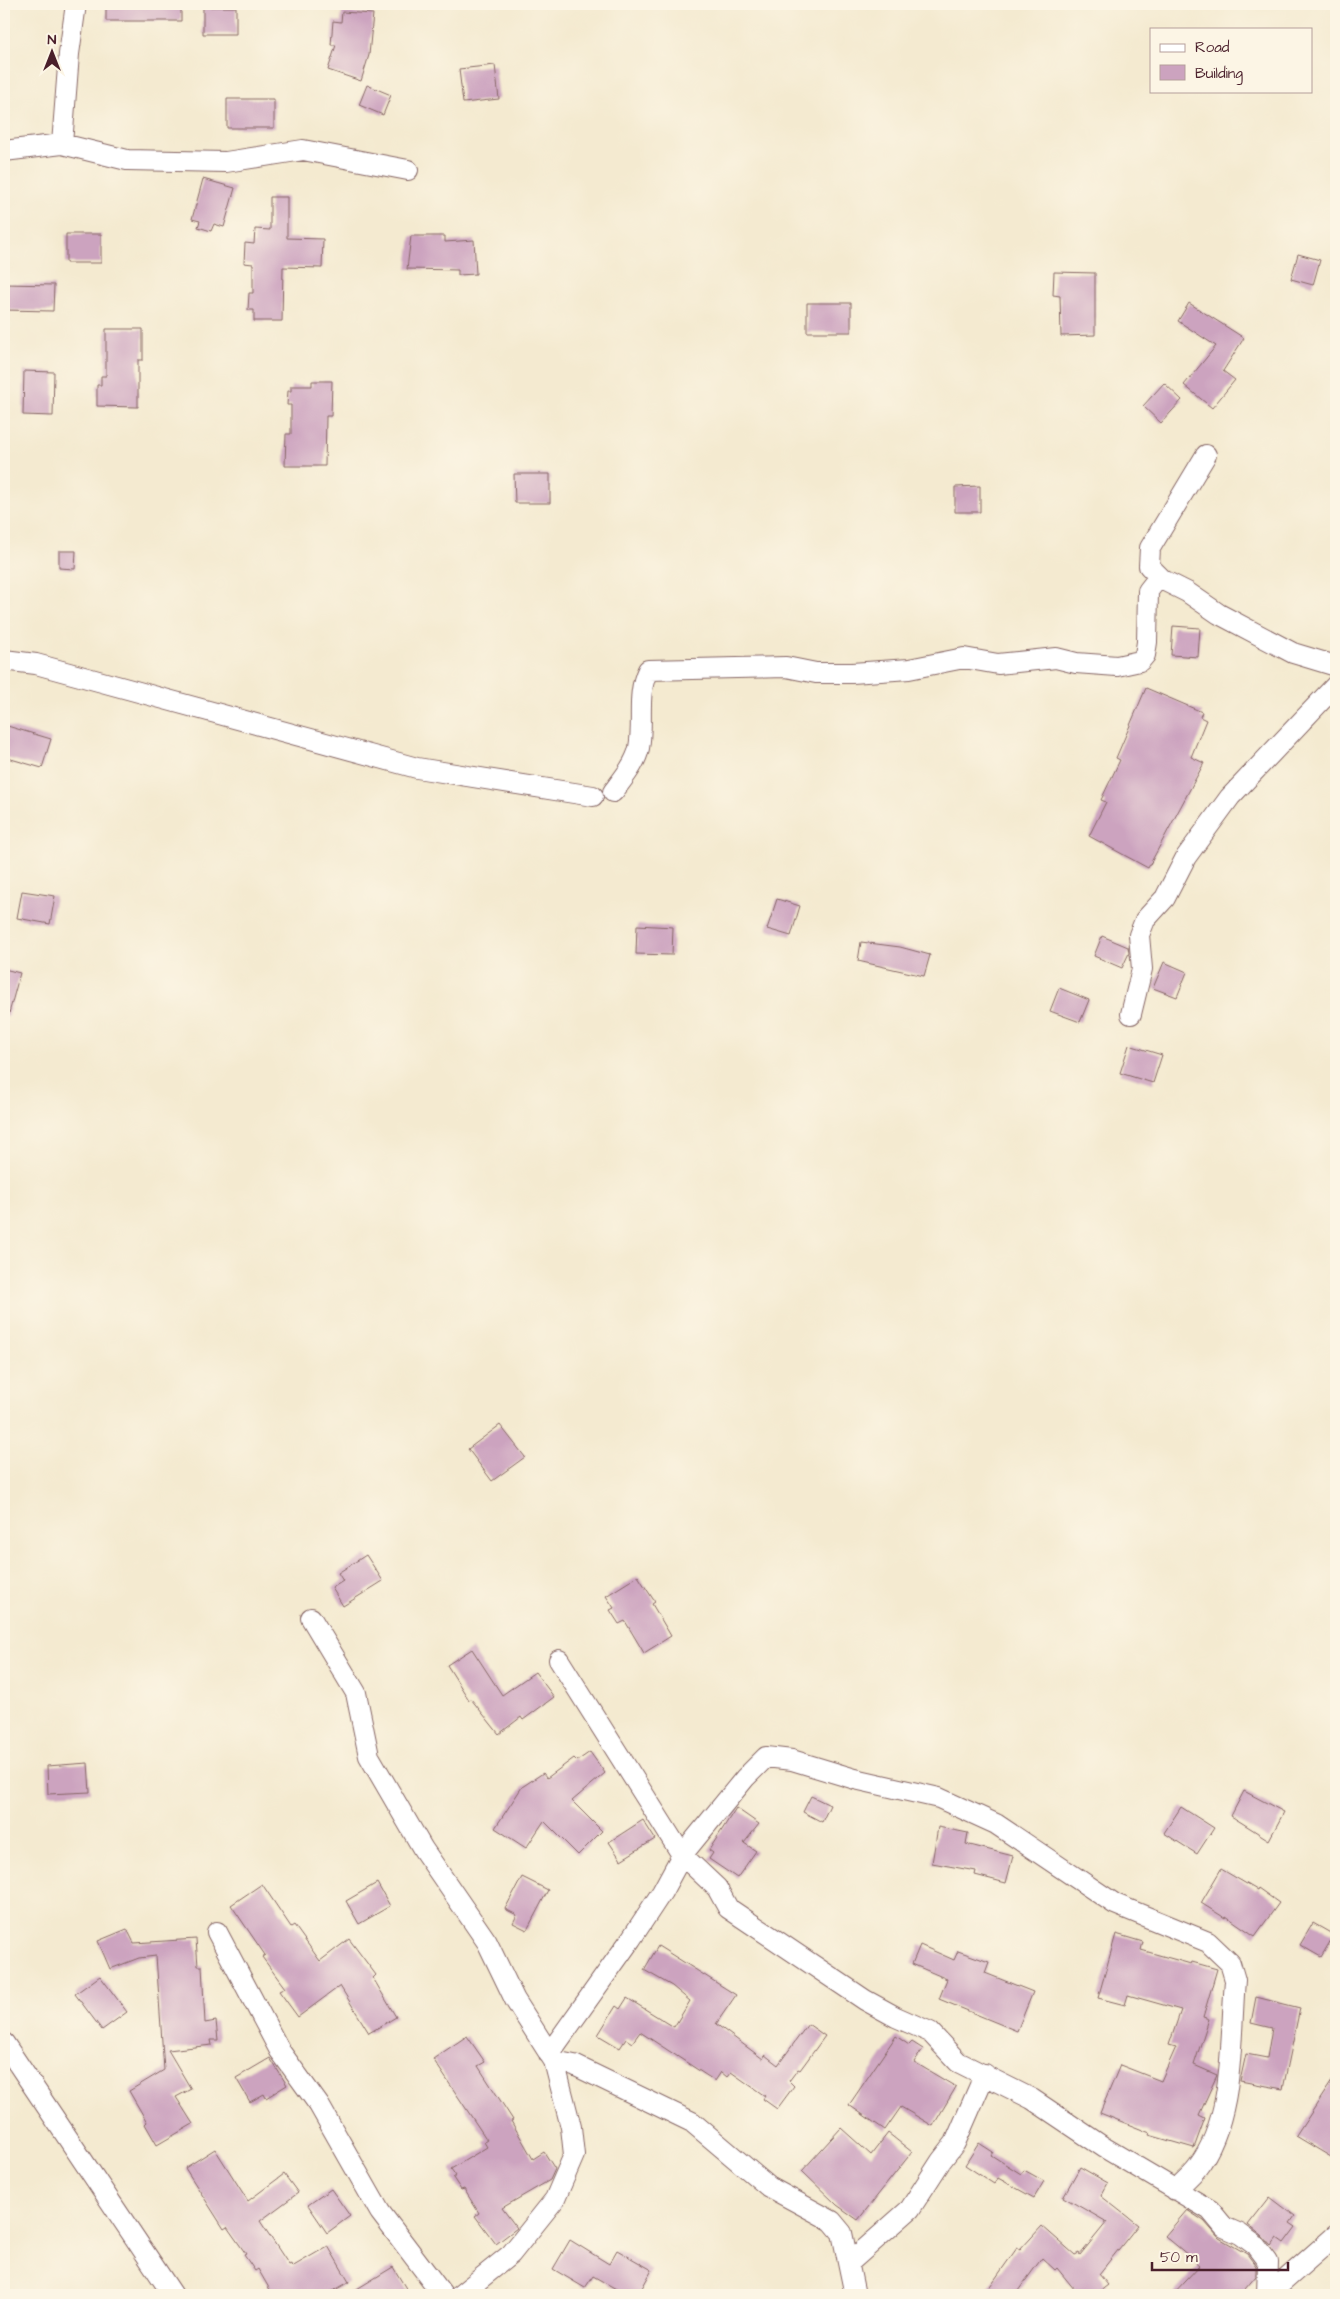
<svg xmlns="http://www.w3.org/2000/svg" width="1340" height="2299" font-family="'Architects Daughter',sans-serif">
<rect width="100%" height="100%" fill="#fcf5e5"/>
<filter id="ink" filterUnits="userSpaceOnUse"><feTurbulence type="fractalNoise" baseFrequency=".02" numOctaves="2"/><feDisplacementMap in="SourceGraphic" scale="10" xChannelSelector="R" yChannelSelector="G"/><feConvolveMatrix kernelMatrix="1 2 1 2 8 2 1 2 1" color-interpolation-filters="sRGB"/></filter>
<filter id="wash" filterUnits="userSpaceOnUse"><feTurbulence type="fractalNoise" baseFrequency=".0096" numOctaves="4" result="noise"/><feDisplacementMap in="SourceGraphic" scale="20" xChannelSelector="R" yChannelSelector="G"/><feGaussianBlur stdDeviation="1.12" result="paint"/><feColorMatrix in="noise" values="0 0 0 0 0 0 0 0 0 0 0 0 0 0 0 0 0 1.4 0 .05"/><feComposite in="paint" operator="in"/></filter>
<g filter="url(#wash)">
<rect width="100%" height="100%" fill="#f4ead0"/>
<g id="blocks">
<path fill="#cca3bf" d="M 106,4 L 181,4 L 181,21 L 106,21 Z
M 203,7 L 236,7 L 236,34 L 203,34 Z
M 342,12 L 373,14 L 369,55 L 361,81 L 328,70 L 336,45 L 331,45 L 333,21 L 341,22 Z
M 495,65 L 499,99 L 463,103 L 459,69 Z
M 367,85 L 391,95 L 383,115 L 359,105 Z
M 227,99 L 274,99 L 274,128 L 227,128 Z
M 203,179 L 235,188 L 224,227 L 214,224 L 211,231 L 198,227 L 200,221 L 192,219 Z
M 270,197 L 287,197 L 287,238 L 323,239 L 322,268 L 283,267 L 282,321 L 254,321 L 254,310 L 248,310 L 249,293 L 253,293 L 253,264 L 244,263 L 245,243 L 254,244 L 255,229 L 270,230 Z
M 66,234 L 101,234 L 101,263 L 66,263 Z
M 411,236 L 445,236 L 445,242 L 474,240 L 476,274 L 458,275 L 458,270 L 407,269 Z
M 1298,254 L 1320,260 L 1313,285 L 1291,279 Z
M 1054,272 L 1095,273 L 1095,335 L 1061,336 L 1060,296 L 1053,295 Z
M 4,284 L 54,285 L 53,311 L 4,310 Z
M 807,303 L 851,303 L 851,332 L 807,332 Z
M 1189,303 L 1244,338 L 1223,371 L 1235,380 L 1212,408 L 1184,385 L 1216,346 L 1178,321 Z
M 106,329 L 143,329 L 143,360 L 138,360 L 138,407 L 97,406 L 97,385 L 101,385 L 101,376 L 106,376 Z
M 24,371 L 54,372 L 53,416 L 23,415 Z
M 312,381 L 332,381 L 331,416 L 326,416 L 325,466 L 285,466 L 286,434 L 291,434 L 291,405 L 287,405 L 288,391 L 291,391 L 291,386 L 312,386 Z
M 1164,383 L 1182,400 L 1161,423 L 1143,406 Z
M 514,474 L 550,474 L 550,503 L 515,503 Z
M 980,486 L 980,512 L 955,512 L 955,487 Z
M 59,551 L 76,551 L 75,569 L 59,568 Z
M 1173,626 L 1200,628 L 1198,657 L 1171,655 Z
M 1146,688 L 1202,712 L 1200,717 L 1206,720 L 1191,757 L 1204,763 L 1148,868 L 1089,836 L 1106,802 L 1101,800 L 1120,760 L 1116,758 Z
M 4,725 L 51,739 L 42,768 L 4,757 Z
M 22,891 L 55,896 L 50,924 L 17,918 Z
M 777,899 L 800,906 L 791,936 L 767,929 Z
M 637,925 L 673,927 L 672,955 L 636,954 Z
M 1102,936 L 1128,947 L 1129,953 L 1122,968 L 1094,956 Z
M 861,942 L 900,947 L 930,955 L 924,976 L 858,961 Z
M 1164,962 L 1187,972 L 1177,997 L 1153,988 Z
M 4,969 L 20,973 L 8,1017 L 4,1016 Z
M 1059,988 L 1089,1000 L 1080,1022 L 1050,1011 Z
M 1129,1045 L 1162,1055 L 1153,1083 L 1120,1073 Z
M 500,1425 L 525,1457 L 492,1481 L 468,1449 Z
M 366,1555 L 383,1581 L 343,1606 L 332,1588 L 343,1581 L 338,1573 Z
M 638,1576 L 655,1602 L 652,1604 L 671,1636 L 644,1653 L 625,1621 L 619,1624 L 610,1610 L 614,1608 L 606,1596 Z
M 472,1649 L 502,1695 L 535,1672 L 554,1697 L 523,1720 L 521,1717 L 499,1734 L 471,1699 L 469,1700 L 447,1665 Z
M 590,1752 L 605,1773 L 572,1801 L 602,1831 L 578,1855 L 544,1821 L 526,1848 L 495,1828 L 522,1787 L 543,1773 L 547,1778 L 574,1758 L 577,1761 Z
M 88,1763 L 90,1792 L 48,1794 L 47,1766 Z
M 1244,1791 L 1284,1812 L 1269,1840 L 1231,1816 Z
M 811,1796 L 830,1805 L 822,1822 L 803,1812 Z
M 1181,1807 L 1214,1828 L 1197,1854 L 1164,1833 Z
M 736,1808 L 759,1824 L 744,1843 L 756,1851 L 737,1878 L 709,1859 L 713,1853 L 709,1850 Z
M 643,1820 L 655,1839 L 621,1860 L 609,1842 Z
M 938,1827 L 968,1833 L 966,1844 L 1013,1856 L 1006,1883 L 975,1875 L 976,1871 L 932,1863 Z
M 1221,1869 L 1257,1890 L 1258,1888 L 1279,1903 L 1255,1936 L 1226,1916 L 1225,1918 L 1201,1903 Z
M 522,1877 L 548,1890 L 527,1930 L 513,1923 L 517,1915 L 505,1909 Z
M 377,1883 L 390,1906 L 359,1924 L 346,1901 Z
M 262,1884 L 291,1927 L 294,1925 L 320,1961 L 349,1939 L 376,1975 L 373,1978 L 396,2017 L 369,2033 L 340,1986 L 298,2017 L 279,1991 L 285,1988 L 262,1957 L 265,1955 L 231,1905 Z
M 1313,1923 L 1334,1935 L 1321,1957 L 1300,1945 Z
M 127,1929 L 134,1943 L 196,1939 L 198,1966 L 202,1966 L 205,2023 L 216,2021 L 218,2040 L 211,2040 L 212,2045 L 168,2050 L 191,2089 L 176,2097 L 193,2124 L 157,2145 L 145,2124 L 147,2122 L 129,2091 L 164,2070 L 156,1956 L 139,1958 L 110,1969 L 98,1941 Z
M 1116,1934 L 1143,1942 L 1141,1950 L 1191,1964 L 1192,1962 L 1217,1969 L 1203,2017 L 1209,2019 L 1194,2065 L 1217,2075 L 1199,2115 L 1205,2118 L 1194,2148 L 1149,2135 L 1150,2133 L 1100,2113 L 1120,2065 L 1161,2081 L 1176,2047 L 1169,2045 L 1181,2010 L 1128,1995 L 1125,2005 L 1098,1998 Z
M 920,1945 L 954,1960 L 958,1951 L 989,1962 L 985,1973 L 1033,1992 L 1017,2031 L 939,1999 L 947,1979 L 912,1964 Z
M 658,1946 L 736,1995 L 716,2024 L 763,2059 L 765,2055 L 778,2065 L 808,2024 L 825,2036 L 800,2070 L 798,2069 L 789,2081 L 794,2086 L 777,2109 L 763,2099 L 765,2096 L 731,2072 L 727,2077 L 721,2072 L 715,2081 L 640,2032 L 632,2043 L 626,2039 L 620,2048 L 598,2035 L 616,2006 L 620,2009 L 627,1998 L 674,2027 L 690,2001 L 672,1986 L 644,1970 Z
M 100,1976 L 127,2012 L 102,2030 L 75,1994 Z
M 1256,1997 L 1300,2008 L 1283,2089 L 1240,2081 L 1246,2054 L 1267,2058 L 1272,2028 L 1251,2023 Z
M 467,2036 L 485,2062 L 478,2066 L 513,2120 L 511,2121 L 533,2159 L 544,2152 L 555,2169 L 550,2180 L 502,2208 L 517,2228 L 496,2244 L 475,2216 L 479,2213 L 464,2189 L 461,2190 L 453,2178 L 456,2176 L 451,2169 L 487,2147 L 484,2142 L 487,2140 L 433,2059 Z
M 896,2036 L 909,2045 L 912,2042 L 923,2049 L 914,2062 L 956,2087 L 933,2126 L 901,2107 L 885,2130 L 849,2105 Z
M 270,2058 L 287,2085 L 266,2098 L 264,2094 L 250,2102 L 236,2078 Z
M 1336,2075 L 1336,2160 L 1296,2136 Z
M 841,2128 L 871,2155 L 888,2133 L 912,2152 L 858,2220 L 837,2205 L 802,2171 Z
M 979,2143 L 993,2152 L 991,2155 L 1021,2174 L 1024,2170 L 1044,2181 L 1034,2198 L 998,2178 L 994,2184 L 965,2165 Z
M 215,2149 L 248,2201 L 284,2174 L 298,2193 L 260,2221 L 289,2265 L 291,2264 L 292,2267 L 328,2246 L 349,2282 L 326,2295 L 273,2295 L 258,2269 L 255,2271 L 244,2255 L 246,2254 L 227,2227 L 224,2229 L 185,2168 Z
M 1080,2167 L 1108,2183 L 1101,2196 L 1138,2225 L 1099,2274 L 1108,2285 L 1095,2295 L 1079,2295 L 1057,2268 L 1055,2270 L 1042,2258 L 1015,2295 L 997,2295 L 988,2289 L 1017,2248 L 1020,2250 L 1042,2226 L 1075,2255 L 1079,2253 L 1080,2255 L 1107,2222 L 1063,2197 Z
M 331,2189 L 350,2216 L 327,2233 L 308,2205 Z
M 1270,2197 L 1295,2216 L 1290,2223 L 1296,2227 L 1284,2243 L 1277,2238 L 1271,2246 L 1262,2236 L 1248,2225 Z
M 1187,2210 L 1204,2221 L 1219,2238 L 1247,2254 L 1256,2266 L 1256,2276 L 1240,2295 L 1172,2295 L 1200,2265 L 1165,2236 Z
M 570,2240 L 609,2264 L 617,2250 L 652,2270 L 638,2295 L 627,2295 L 593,2276 L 585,2288 L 553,2269 Z
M 393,2267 L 410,2295 L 347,2295 Z"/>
</g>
</g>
<g filter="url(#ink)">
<use href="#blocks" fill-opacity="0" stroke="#866665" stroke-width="1"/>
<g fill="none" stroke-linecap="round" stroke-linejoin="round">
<defs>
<path id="minor" d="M 62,144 L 69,54 L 76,4
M 4,151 L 62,144 L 127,160 L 226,162 L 303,150 L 408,170
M 1206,455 L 1150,548 L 1149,566 L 1163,580 L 1187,592 L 1219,614 L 1293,653 L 1336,666
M 4,660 L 36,664 L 417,768 L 593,796
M 613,792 C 623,779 636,763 639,748 C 644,721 636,694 648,670 L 786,667 L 816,673 L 852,673 L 909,669 L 964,658 L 998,664 L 1056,658 L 1076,663 L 1117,666 L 1140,661 L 1145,655 L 1147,642 L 1148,591 L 1155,582 L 1163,580
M 1131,1014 L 1142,969 L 1139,935 L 1145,920 L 1165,898 L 1186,857 L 1230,797 L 1336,685
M 311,1618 L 356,1693 L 369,1756 L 423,1849 L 487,1942 L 515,2000 L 554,2061 L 571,2127 L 574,2155 L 555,2199 L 511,2254 L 460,2295
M 559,1660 L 682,1855 L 717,1888 L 728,1908 L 865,2000 L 896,2017 L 930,2032 L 958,2062 L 1032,2099 L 1105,2148 L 1210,2210 L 1224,2227 L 1240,2234 L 1255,2245 L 1268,2262 L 1267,2295
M 217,1932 L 280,2051 L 319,2105 L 380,2212 L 443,2295
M 4,2043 L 173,2295
M 549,2054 L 631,1939 L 662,1892 L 682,1855 L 745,1778 L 766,1757 L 792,1760 L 855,1779 L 939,1798 L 996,1824 L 1115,1904 L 1208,1942 L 1230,1963 L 1235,1980 C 1230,2040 1235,2119 1197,2168 C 1191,2176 1182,2183 1175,2190
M 554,2061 L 574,2065 L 692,2122 L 769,2187 L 832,2221 L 842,2233 L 855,2295
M 849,2263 L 910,2209 L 941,2161 L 955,2143 L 985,2074
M 1268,2295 L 1336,2235"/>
</defs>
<use href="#minor" stroke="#866665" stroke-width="22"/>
<use href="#minor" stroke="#fff" stroke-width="20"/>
</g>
</g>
<rect width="1340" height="2299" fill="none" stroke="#fcf5e5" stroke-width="20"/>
<rect x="1150" y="28" width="162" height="65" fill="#fcf5e5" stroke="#b59f9b"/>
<rect x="1160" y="44" width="25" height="8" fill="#ffffff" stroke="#b59f9b"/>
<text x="1195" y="52" font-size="15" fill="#4a1f2b">Road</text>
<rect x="1160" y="65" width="25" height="15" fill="#cca3bf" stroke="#b59f9b"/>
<text x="1195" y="78" font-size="15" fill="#4a1f2b">Building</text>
<g transform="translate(52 52)" stroke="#fcf5e5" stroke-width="4" paint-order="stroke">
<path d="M0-4L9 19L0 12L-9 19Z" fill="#4a1f2b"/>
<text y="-8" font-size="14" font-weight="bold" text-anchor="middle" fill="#4a1f2b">N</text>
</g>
<path d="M1152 2262v8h136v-8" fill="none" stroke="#4a1f2b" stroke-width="2.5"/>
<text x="1160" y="2262" font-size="15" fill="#4a1f2b" stroke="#fcf5e5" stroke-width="4" paint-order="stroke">50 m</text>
</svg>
